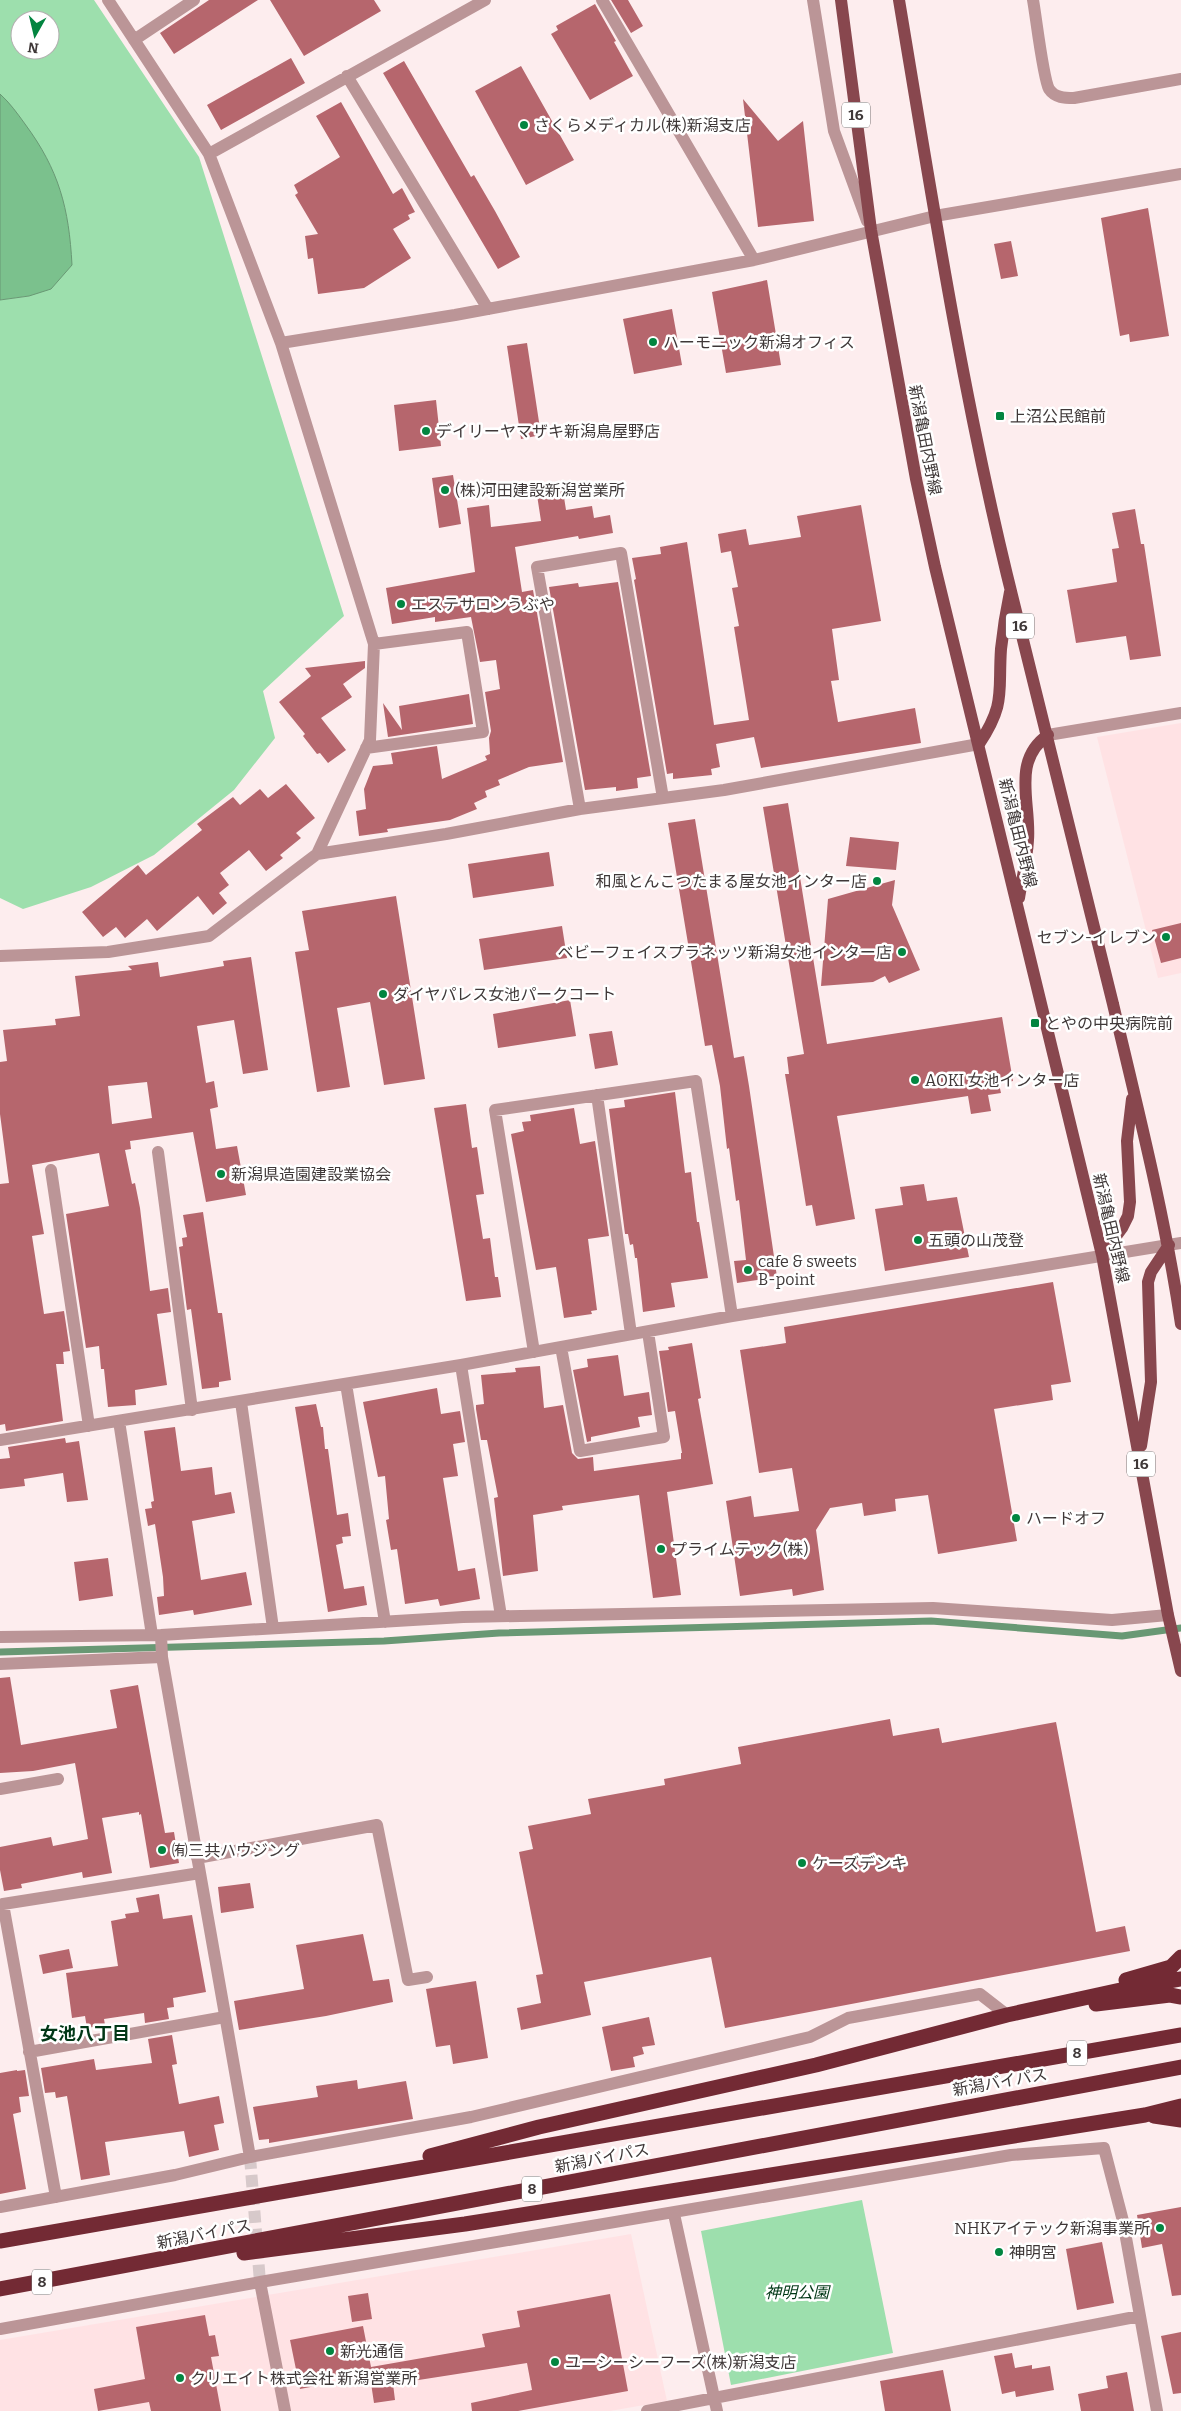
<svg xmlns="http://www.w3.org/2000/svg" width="1181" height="2411" font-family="Bitter,'Noto Sans JP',serif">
<rect width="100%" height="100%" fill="#fdedee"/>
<path fill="#ffe2e4" d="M 1181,723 L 1181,973 L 1158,978 L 1097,737 Z
M 631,2234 L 667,2401 L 610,2411 L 0,2411 L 0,2340 Z"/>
<path fill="#9ddfad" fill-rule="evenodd" d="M 0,0 L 94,0 L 199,157 L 344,616 L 263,691 L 275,738 L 234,790 L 154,855 L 91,887 L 23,909 L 0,898 L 0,300 L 29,296 L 6,100 L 0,94 ZM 20,20 L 50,20 L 50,50 L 20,50 Z
M 862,2200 L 893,2353 L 731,2385 L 701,2231 Z"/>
<path fill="#7bc18d" stroke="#699874" d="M 0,94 C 10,103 17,113 25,124 C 59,170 69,208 72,265 L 51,289 L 29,296 L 0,300 Z"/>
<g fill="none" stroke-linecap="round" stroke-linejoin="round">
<path stroke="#699874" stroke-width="7" d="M 0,1652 L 384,1641 L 499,1633 L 931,1621 L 1122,1636 L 1181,1628"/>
</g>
<path fill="#b6666d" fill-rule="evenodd" d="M 209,0 L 258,0 L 174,54 L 160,33 Z
M 270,0 L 374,0 L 381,11 L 304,56 Z
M 611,0 L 628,0 L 643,26 L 631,33 Z
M 595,4 L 616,41 L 614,42 L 633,76 L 590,100 L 551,34 L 558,30 L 556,26 Z
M 291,58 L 305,83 L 221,130 L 207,105 Z
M 404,61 L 471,177 L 474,175 L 495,211 L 520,257 L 498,269 L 383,73 Z
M 521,66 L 574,160 L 526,185 L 475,91 Z
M 743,99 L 778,141 L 803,121 L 814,221 L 758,227 Z
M 341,102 L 393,194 L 402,188 L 415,212 L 408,215 L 410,219 L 393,229 L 411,258 L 364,288 L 318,294 L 313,258 L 308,259 L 305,236 L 318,234 L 295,195 L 298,193 L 294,185 L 340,157 L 316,116 Z
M 1148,208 L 1169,336 L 1130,342 L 1129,334 L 1120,336 L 1101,218 Z
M 1011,241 L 1018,276 L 1001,279 L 994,244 Z
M 767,280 L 781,365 L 726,373 L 712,292 Z
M 672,309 L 682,365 L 634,374 L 623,319 Z
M 527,343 L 541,435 L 521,439 L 507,346 Z
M 436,400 L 441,446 L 399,451 L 394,405 Z
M 453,475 L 461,524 L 439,528 L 432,478 Z
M 563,491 L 566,510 L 592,506 L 594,518 L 610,515 L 613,533 L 579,539 L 578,536 L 515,547 L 522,592 L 533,590 L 563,762 L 529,767 L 498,780 L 500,785 L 485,791 L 487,797 L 474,803 L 477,809 L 450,820 L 387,829 L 388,832 L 359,836 L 356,811 L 366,809 L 364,789 L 373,766 L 393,764 L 391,753 L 437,746 L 442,779 L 487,760 L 485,756 L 490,754 L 489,738 L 491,731 L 485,692 L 500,689 L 496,660 L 480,662 L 471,617 L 435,622 L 435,617 L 392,624 L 386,588 L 475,572 L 467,508 L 489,505 L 491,527 L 541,521 L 537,495 Z
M 861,505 L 881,621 L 832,629 L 839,680 L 831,681 L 838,722 L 915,708 L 921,743 L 761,768 L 754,737 L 716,744 L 720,767 L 711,769 L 712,775 L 673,779 L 673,773 L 667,774 L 634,580 L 636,579 L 632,558 L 661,554 L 660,547 L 687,542 L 714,725 L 749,720 L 734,627 L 739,626 L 732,588 L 738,587 L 731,551 L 721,553 L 718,534 L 746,529 L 749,545 L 801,537 L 797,516 Z
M 1135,509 L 1141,544 L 1144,544 L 1161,656 L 1130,660 L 1126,636 L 1076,643 L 1067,590 L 1117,582 L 1112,549 L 1119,548 L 1112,513 Z
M 618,582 L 651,776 L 637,778 L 638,788 L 616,791 L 616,787 L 585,790 L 549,587 L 578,583 L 579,587 Z
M 365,661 L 365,668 L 343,684 L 352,697 L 321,718 L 346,750 L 328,763 L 320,753 L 317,754 L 303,736 L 305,734 L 279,702 L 311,676 L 305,668 Z
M 469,694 L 473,724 L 388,737 L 383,703 L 402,730 L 399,706 Z
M 286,784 L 315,818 L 296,833 L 301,838 L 280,855 L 283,858 L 266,871 L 249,850 L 220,873 L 229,885 L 219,893 L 227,903 L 213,915 L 198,896 L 157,931 L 147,919 L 125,938 L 116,927 L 103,937 L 82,912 L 138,865 L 146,875 L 202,830 L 197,824 L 233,797 L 240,805 L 260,789 L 268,798 Z
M 788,803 L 827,1044 L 1002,1017 L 1013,1081 L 999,1084 L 1001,1093 L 988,1095 L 991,1111 L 971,1114 L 968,1096 L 837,1116 L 855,1219 L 816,1226 L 812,1205 L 806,1206 L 785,1074 L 789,1074 L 787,1057 L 804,1054 L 763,807 Z
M 695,819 L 734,1058 L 744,1056 L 749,1086 L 777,1277 L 737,1283 L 734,1261 L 746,1260 L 739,1200 L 736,1201 L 729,1148 L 727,1149 L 720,1086 L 712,1045 L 705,1046 L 668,823 Z
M 850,837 L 899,842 L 896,870 L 846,866 Z
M 549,852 L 554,886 L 473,898 L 468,864 Z
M 895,880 L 892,905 L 920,970 L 889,983 L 885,976 L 873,982 L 821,986 L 828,899 Z
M 396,896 L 425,1079 L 384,1085 L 370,1002 L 337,1008 L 350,1087 L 317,1092 L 295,952 L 309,950 L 302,911 Z
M 1181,923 L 1181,958 L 1161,963 L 1152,930 Z
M 562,926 L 567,958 L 484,970 L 479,939 Z
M 251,957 L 268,1070 L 243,1074 L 234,1020 L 197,1026 L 206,1083 L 214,1081 L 218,1107 L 210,1109 L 216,1149 L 237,1146 L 246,1195 L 206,1202 L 193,1132 L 130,1141 L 131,1149 L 125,1150 L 132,1184 L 135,1183 L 140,1208 L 150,1291 L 168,1288 L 171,1312 L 157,1314 L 167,1385 L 135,1390 L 136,1405 L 108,1407 L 104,1369 L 101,1369 L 99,1346 L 86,1348 L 66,1214 L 109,1206 L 99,1153 L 32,1165 L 44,1234 L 32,1236 L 44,1314 L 64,1311 L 70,1351 L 63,1352 L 64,1364 L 56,1364 L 63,1421 L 6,1431 L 5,1424 L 0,1425 L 0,1184 L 9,1183 L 0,1114 L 0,1062 L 7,1061 L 3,1030 L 56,1025 L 55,1019 L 80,1016 L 75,976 L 132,970 L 128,966 L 158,962 L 160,977 L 224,966 L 223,961 ZM 147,1082 L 152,1118 L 112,1124 L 108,1086 Z
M 570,1000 L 576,1036 L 498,1048 L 493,1014 Z
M 612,1031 L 618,1065 L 595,1069 L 589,1034 Z
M 675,1092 L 685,1173 L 691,1172 L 697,1222 L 699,1222 L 708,1278 L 671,1283 L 675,1307 L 643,1312 L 637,1258 L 635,1258 L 633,1244 L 630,1245 L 628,1234 L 625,1234 L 609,1109 L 625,1107 L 624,1100 Z
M 466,1104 L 472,1148 L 477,1147 L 484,1194 L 476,1195 L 483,1239 L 490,1238 L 495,1277 L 498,1277 L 501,1297 L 466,1301 L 434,1108 Z
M 574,1108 L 580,1144 L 595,1141 L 609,1236 L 588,1239 L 597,1310 L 591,1311 L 592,1314 L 564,1318 L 556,1267 L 536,1270 L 511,1134 L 524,1131 L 522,1122 L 531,1121 L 530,1115 Z
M 924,1184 L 927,1201 L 957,1197 L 969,1257 L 885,1271 L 875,1209 L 903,1205 L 900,1187 Z
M 203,1212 L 218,1313 L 222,1313 L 231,1380 L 219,1382 L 219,1387 L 202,1389 L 191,1309 L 187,1310 L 179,1247 L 183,1246 L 182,1238 L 187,1237 L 183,1215 Z
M 1053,1282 L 1071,1382 L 1051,1385 L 1053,1400 L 994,1409 L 1017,1541 L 938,1554 L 928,1495 L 895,1499 L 896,1511 L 864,1516 L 862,1503 L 830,1508 L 816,1530 L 824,1590 L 793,1596 L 792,1589 L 740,1596 L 726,1501 L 751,1496 L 754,1517 L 799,1511 L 792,1468 L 759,1473 L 740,1350 L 786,1343 L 784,1327 Z
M 692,1343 L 701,1398 L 698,1399 L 713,1484 L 667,1492 L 681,1595 L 653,1598 L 639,1495 L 562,1506 L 563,1510 L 533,1515 L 538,1571 L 503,1576 L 494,1498 L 498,1497 L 487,1440 L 481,1440 L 476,1409 L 476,1405 L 484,1404 L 481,1375 L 516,1372 L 515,1368 L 540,1366 L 544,1408 L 563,1405 L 572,1453 L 578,1459 L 593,1457 L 594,1471 L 681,1459 L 681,1453 L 682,1453 L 675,1411 L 668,1412 L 659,1351 L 669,1350 L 668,1347 Z
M 618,1355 L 624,1396 L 649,1392 L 652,1415 L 638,1417 L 640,1427 L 591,1437 L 591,1441 L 587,1442 L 573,1370 L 588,1367 L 587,1359 Z
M 437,1388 L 441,1414 L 460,1411 L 465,1442 L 453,1444 L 458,1476 L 443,1478 L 458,1571 L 475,1568 L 480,1599 L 440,1606 L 438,1599 L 405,1604 L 397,1549 L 391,1550 L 386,1520 L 389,1519 L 385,1476 L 378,1477 L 363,1402 Z
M 316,1404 L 321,1427 L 323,1427 L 325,1449 L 328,1449 L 337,1515 L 348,1513 L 351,1536 L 342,1537 L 343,1543 L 336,1545 L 344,1589 L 364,1586 L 367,1605 L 328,1612 L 295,1407 Z
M 175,1427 L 181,1471 L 212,1467 L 215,1495 L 231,1492 L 235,1513 L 192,1521 L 201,1580 L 246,1572 L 252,1605 L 194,1615 L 193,1610 L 159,1615 L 157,1597 L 164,1596 L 163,1577 L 155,1524 L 148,1526 L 145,1509 L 152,1508 L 151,1502 L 154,1501 L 144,1431 Z
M 65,1438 L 66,1443 L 79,1441 L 88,1500 L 67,1502 L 63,1473 L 24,1479 L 25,1486 L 0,1489 L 0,1459 L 10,1458 L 8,1447 Z
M 108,1558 L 113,1596 L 79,1601 L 74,1562 Z
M 10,1677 L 21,1745 L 117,1728 L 110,1690 L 138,1685 L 165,1833 L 174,1832 L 179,1863 L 150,1868 L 141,1814 L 139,1815 L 139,1812 L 102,1818 L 112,1873 L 83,1878 L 82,1872 L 21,1884 L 22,1888 L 4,1891 L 0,1870 L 0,1847 L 51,1837 L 53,1846 L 88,1839 L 75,1763 L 33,1771 L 0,1773 L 0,1678 Z
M 890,1719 L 893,1736 L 939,1728 L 942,1743 L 1056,1722 L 1096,1932 L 1125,1926 L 1130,1951 L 725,2028 L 711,1957 L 584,1982 L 591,2015 L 521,2030 L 517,2008 L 541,2003 L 536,1975 L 543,1974 L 519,1852 L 533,1849 L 528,1826 L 591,1814 L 588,1799 L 665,1785 L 664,1779 L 741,1764 L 738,1747 Z
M 250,1883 L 254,1908 L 221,1913 L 218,1887 Z
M 159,1894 L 163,1919 L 192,1915 L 206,1992 L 173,1998 L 174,2007 L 167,2008 L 169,2019 L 145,2023 L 144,2013 L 104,2019 L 105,2025 L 87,2028 L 85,2016 L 72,2018 L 66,1973 L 118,1966 L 111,1921 L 126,1918 L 125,1914 L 139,1912 L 136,1898 Z
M 363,1934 L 373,1981 L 389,1979 L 393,2002 L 326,2016 L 239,2030 L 234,2001 L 304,1989 L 296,1945 Z
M 69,1949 L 73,1968 L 43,1974 L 39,1955 Z
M 476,1981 L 488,2058 L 453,2064 L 450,2045 L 436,2047 L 426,1989 Z
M 649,2017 L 655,2045 L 642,2047 L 644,2054 L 633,2057 L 635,2067 L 611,2071 L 602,2027 Z
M 172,2035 L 177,2064 L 172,2065 L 179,2104 L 219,2096 L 224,2123 L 214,2125 L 219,2150 L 189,2157 L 184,2131 L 105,2142 L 110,2175 L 81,2180 L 67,2096 L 56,2098 L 55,2092 L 45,2093 L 41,2068 L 94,2059 L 96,2070 L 152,2063 L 148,2039 Z
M 17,2070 L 17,2071 L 25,2070 L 29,2096 L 19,2097 L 21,2112 L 13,2114 L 26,2189 L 0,2194 L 0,2073 Z
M 357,2080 L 358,2089 L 406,2081 L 413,2119 L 269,2143 L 269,2139 L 259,2140 L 253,2107 L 318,2097 L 316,2086 Z
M 1181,2207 L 1181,2295 L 1172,2296 L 1162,2244 L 1142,2248 L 1137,2215 Z
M 1102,2242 L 1114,2303 L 1077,2310 L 1066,2249 Z
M 368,2293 L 372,2319 L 352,2322 L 348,2296 Z
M 610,2294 L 628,2391 L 518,2411 L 472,2411 L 471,2403 L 532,2390 L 527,2363 L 393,2384 L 395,2400 L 374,2403 L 369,2370 L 330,2378 L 331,2383 L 300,2389 L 290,2340 L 363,2326 L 371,2367 L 485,2347 L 482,2334 L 520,2327 L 517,2311 Z
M 205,2315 L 209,2336 L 215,2335 L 219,2356 L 211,2357 L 221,2411 L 151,2411 L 149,2402 L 98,2411 L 94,2389 L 145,2379 L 136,2327 Z
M 1181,2332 L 1181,2393 L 1173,2394 L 1161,2336 Z
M 1012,2353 L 1015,2368 L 1032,2365 L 1032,2369 L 1050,2366 L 1054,2390 L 1016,2397 L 1015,2391 L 1002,2394 L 994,2356 Z
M 943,2370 L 951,2411 L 885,2411 L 880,2381 Z
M 1127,2372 L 1134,2411 L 1081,2411 L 1078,2394 L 1108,2388 L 1106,2376 Z"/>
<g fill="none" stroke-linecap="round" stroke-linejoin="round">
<path stroke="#d7c9ca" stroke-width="12" stroke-dasharray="12 6" stroke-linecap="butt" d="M 250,2157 L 260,2282"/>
<path stroke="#bb9597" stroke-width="12" d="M 602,0 L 754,260
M 813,0 L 834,131 L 867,221
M 1033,0 C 1036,16 1043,78 1049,89 C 1055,98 1065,98 1074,98 L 1181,79
M 134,40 L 194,0
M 347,76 L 488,309
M 209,154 L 485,0
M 281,343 L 455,315 L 754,260 L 935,216 L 1181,174
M 1048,735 L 1181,713
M 366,748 L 483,732 L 467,632 L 374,644
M 580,809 L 537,567 L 621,553 L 663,798
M 317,854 L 446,834 L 580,809 L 724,790 L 979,744
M 0,956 L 108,952 L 209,936 L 317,854 L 370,740 L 374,644 L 281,343 L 209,154 L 108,0
M 597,1095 L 631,1334
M 158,1152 L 192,1410
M 51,1170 L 89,1426
M 561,1347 L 580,1451 L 664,1437 L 648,1332
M 534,1352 L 495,1110 L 696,1081 L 732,1316
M 461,1365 L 501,1616
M 346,1384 L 385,1622
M 241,1402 L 273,1628
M 119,1421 L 152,1635
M 0,1440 L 461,1365 L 732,1316 L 1181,1243
M 161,1635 L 162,1657 L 250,2157
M 0,1637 L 161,1635 L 463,1617 L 933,1608 L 1112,1620 L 1168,1615
M 0,1664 L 162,1657
M 0,1789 L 58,1779
M 197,1858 L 377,1825 L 408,1980 L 427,1977
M 29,2052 L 225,2017
M 56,2197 L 3,1904 L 200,1873
M 0,2207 L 175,2175 L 250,2157 L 471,2117 L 810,2037 L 848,2018 L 980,1994 L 1007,2015
M 674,2214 L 717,2411
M 260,2282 L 285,2411
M 0,2329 L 260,2282 L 1011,2155 L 1104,2148 L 1123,2221 L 1157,2411
M 647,2411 L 1140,2316"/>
<path stroke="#88474e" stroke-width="12" d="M 841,0 L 871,230 L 916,479 L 935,567 L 1102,1255 L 1168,1615 L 1181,1671
M 899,0 C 931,192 961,385 1007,575 C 1043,718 1078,861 1113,1004 C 1138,1110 1165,1216 1181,1324
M 979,744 C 1006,703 998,693 1001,649 C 1003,630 1006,611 1010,592
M 1019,898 C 1022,879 1027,860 1028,840 C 1031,803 1011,761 1048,735
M 1102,1255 L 1122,1228 L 1128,1216 L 1130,1202 L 1127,1141 L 1132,1099
M 1141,1446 L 1151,1382 L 1148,1282 L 1151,1272 L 1169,1245"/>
<path stroke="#732a34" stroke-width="15" d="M 1126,1980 L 1171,1967 L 1181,1957
M 1096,2004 L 1170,1995 L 1181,1997
M 1154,2116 L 1181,2120
M 430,2156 L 539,2127 L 816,2065 L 1007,2015 L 1125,1989 L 1181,1979
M 0,2241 L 1181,2035
M 244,2253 L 465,2224 L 1145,2115 L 1181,2106
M 0,2289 L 1181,2067"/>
</g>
<g fill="#028540" stroke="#fff" stroke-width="2">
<circle cx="524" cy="125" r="5"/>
<circle cx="653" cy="342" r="5"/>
<rect x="995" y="411" width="10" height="10" rx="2.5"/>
<circle cx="426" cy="431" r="5"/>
<circle cx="445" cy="490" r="5"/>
<circle cx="401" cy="604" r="5"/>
<circle cx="877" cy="881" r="5"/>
<circle cx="1166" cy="937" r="5"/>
<circle cx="902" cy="952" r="5"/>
<circle cx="383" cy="994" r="5"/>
<rect x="1030" y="1018" width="10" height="10" rx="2.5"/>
<circle cx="915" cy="1080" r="5"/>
<circle cx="221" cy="1174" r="5"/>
<circle cx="918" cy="1240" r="5"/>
<circle cx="748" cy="1270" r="5"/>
<circle cx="1016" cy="1518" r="5"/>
<circle cx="661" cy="1549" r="5"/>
<circle cx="162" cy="1850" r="5"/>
<circle cx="802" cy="1863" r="5"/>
<circle cx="1160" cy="2228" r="5"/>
<circle cx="999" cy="2252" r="5"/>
<circle cx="330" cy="2351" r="5"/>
<circle cx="555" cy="2362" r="5"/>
<circle cx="180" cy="2378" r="5"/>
</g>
<g text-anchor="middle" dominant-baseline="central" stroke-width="5" stroke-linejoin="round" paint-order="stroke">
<g fill="#fff" stroke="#797474" stroke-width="1">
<rect x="842" y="102.5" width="28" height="25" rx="4"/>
<rect x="1006" y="613.5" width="28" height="25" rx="4"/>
<rect x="1127" y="1451.5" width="28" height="25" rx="4"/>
<rect x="1067" y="2040.5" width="20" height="25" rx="4"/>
<rect x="522" y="2176.5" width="20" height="25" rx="4"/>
<rect x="32" y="2269.5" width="20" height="25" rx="4"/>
</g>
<g font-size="15" font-weight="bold" fill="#3f3838">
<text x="856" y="115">16</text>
<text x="1020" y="626">16</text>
<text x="1141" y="1464">16</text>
<text x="1077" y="2053">8</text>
<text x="532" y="2189">8</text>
<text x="42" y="2282">8</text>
</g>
<g font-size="16" fill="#3f3838" stroke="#fff" text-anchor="start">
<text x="534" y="125">さくらメディカル(株)新潟支店</text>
<text x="663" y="342">ハーモニック新潟オフィス</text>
<text x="1010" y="416">上沼公民館前</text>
<text x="436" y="431">デイリーヤマザキ新潟鳥屋野店</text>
<text x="455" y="490">(株)河田建設新潟営業所</text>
<text x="411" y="604">エステサロンうぶや</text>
<text x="867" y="881" text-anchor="end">和風とんこつたまる屋女池インター店</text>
<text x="1156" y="937" text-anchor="end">セブン-イレブン</text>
<text x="892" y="952" text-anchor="end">ベビーフェイスプラネッツ新潟女池インター店</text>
<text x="393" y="994">ダイヤパレス女池パークコート</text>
<text x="1045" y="1023">とやの中央病院前</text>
<text x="925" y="1080">AOKI 女池インター店</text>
<text x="231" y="1174">新潟県造園建設業協会</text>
<text x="928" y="1240">五頭の山茂登</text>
<text x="758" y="1261">cafe &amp; sweets<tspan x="758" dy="18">B-point</tspan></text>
<text x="1026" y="1518">ハードオフ</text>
<text x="671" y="1549">プライムテック(株)</text>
<text x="172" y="1850">㈲三共ハウジング</text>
<text x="812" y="1863">ケーズデンキ</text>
<text x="1150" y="2228" text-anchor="end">NHKアイテック新潟事業所</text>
<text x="1009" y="2252">神明宮</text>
<text x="340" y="2351">新光通信</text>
<text x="565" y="2362">ユーシーシーフーズ(株)新潟支店</text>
<text x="190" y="2378">クリエイト株式会社 新潟営業所</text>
</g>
<g font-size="16" fill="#3f3838" stroke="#fff">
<text transform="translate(925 440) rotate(79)">新潟亀田内野線</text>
<text transform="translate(1018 833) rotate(76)">新潟亀田内野線</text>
<text transform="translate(1111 1228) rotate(77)">新潟亀田内野線</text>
<text transform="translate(1000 2082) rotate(-10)">新潟バイパス</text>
<text transform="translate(602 2158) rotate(-11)">新潟バイパス</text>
<text transform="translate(204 2234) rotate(-11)">新潟バイパス</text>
</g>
<g font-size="16" font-style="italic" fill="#003716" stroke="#fff">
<text x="797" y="2292">神明公園</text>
</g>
<g font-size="18" font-weight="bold" fill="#003716" stroke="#fff">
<text x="85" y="2034">女池八丁目</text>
</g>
</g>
<g transform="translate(35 35) rotate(188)"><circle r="24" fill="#ffffff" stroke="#b2afaf"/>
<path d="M0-4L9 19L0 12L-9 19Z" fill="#028540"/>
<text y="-8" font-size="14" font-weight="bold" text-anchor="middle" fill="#3f3838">N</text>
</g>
</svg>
